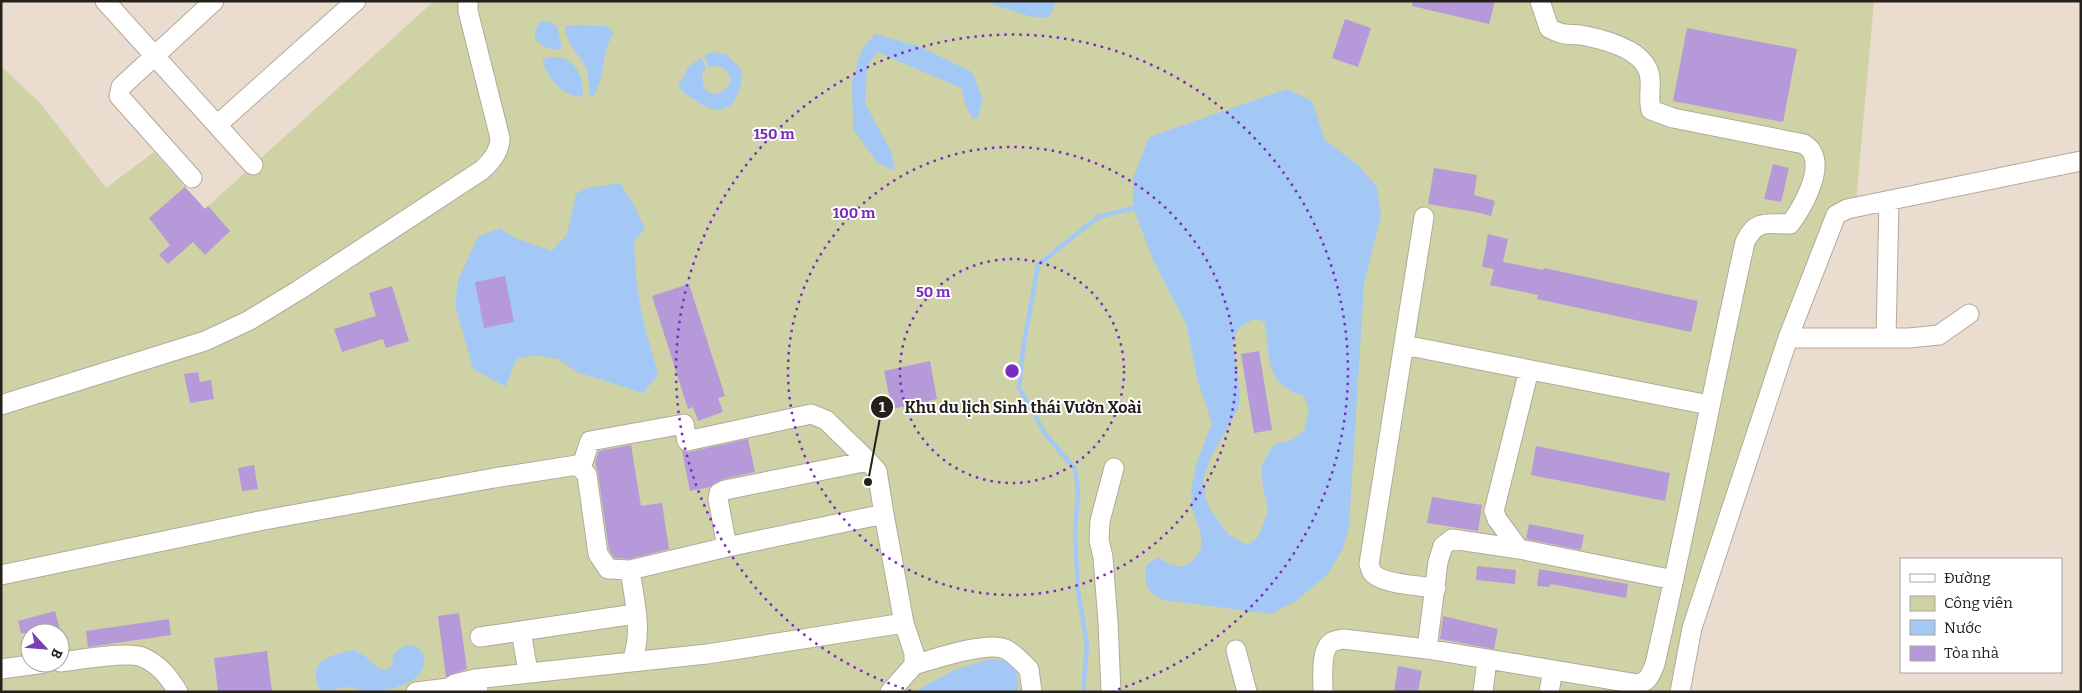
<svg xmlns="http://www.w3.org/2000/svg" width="2082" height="693" font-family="Bitter,serif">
<rect width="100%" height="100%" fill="#eadccf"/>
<path fill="#cfd2a4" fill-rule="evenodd" d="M 434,1 L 1874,1 L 1856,202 L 1832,211 L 1674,692 L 1,692 L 1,66 L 41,104 L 106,188 L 154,152 L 205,209 ZM 30,633 L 60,633 L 60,663 L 30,663 Z"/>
<path fill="#a3c8f6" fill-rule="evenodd" d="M 982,1 L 1057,1 L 1048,18 L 1029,16 Z
M 540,21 L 549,22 L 557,26 L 562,49 C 552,52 540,46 535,38 L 535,31 Z
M 574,25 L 605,26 L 614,32 C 601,52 606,75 594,95 L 589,95 C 589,87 589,78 587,70 C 581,55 566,46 565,26 Z
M 875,34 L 921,47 L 972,72 L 983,100 L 977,119 L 972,118 L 965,104 L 961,88 L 877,52 L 867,67 L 865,103 L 892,153 L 895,171 L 877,162 L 853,129 L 852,81 L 861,51 Z
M 713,52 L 727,55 L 742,70 C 742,103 725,122 695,100 C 688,96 681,92 678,85 L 688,68 L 701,57 L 706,69 L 702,74 L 704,88 L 712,94 C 722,93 728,89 731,80 C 728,69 719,62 709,68 L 704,56 Z
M 549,57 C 554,57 560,57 565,59 C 579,65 585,83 582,97 C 561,96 548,78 542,60 Z
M 1287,89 L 1312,101 L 1325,140 L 1359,166 L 1377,187 L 1381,215 L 1364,284 L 1349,527 L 1342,551 L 1327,575 L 1296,601 L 1271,614 L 1163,600 C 1146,591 1144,585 1146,566 L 1157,557 L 1169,564 L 1182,567 L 1194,560 L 1201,548 L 1201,535 L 1192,508 L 1191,492 L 1196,464 L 1212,423 L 1198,382 L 1186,324 L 1154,262 L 1133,208 L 1133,178 L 1149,137 ZM 1256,319 L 1265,322 C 1268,343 1266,376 1286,388 C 1291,392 1298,394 1304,396 L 1309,410 L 1304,431 L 1292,440 L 1279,443 L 1272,447 L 1262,465 L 1262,481 L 1268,511 L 1258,537 L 1247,545 L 1228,534 L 1210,509 L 1205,496 L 1203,480 L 1210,459 L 1239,407 L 1240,393 L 1233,344 C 1235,330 1242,323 1256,319 Z
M 620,183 L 633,203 L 645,229 L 634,241 C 635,267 637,293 643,319 C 647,338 654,356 658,375 L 643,393 L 577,372 L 558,359 L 534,355 L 516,359 L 506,387 L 473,369 L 455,305 L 458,280 L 478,237 L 500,228 L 515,238 L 552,251 L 567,234 L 576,194 L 587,188 Z
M 411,645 L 418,648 L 424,655 C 424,662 424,668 420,673 C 411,686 383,692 369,691 C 361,691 353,687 345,687 C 335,688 332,693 319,689 C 307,660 330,655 354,650 L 365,656 L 379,669 L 388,669 L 392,666 L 393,654 L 402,647 Z
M 990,659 C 1014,659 1019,669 1018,692 L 914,692 L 954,670 Z"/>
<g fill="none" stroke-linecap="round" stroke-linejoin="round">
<path stroke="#a3c8f6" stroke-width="4.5" d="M 1083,692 L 1087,646 L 1078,591 L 1075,534 L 1078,491 L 1075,469 L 1046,435 L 1019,388 L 1023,349 L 1038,265 L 1098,217 L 1133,208"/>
</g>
<path fill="#b599d9" d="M 1413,1 L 1495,1 L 1489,24 L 1412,6 Z
M 1345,19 L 1371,28 L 1358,67 L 1332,58 Z
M 1687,28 L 1797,49 L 1783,122 L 1673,101 Z
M 1773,164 L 1789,168 L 1781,202 L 1764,199 Z
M 1434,168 L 1477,175 L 1474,195 L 1495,201 L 1491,216 L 1475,212 L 1428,204 Z
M 185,187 L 205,209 L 208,206 L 230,231 L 205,255 L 193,242 L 168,264 L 159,255 L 170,245 L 149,218 Z
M 1488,234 L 1508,239 L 1503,262 L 1543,270 L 1544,268 L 1698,301 L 1691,332 L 1537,299 L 1538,295 L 1490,285 L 1494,269 L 1482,267 Z
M 505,276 L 514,322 L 484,328 L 475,282 Z
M 689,284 L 725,396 L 718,398 L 723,412 L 698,421 L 693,407 L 688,409 L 652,296 Z
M 392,286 L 409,341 L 386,348 L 383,339 L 342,352 L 334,329 L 376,316 L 369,293 Z
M 1259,351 L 1272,430 L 1254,433 L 1241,354 Z
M 930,361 L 937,399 L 892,409 L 884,371 Z
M 198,372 L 200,382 L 211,380 L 214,399 L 190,403 L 184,374 Z
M 748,439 L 755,472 L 723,479 L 710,487 L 690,491 L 682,451 L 689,452 Z
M 631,445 L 641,506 L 662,503 L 669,549 L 629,559 L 614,558 L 609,550 L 598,473 L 595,462 L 599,451 Z
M 1536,446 L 1670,473 L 1665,501 L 1531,475 Z
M 254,465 L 258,489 L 242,491 L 238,468 Z
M 1432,497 L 1482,505 L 1478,531 L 1427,523 Z
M 1529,524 L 1584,535 L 1581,550 L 1526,539 Z
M 1477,566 L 1516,570 L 1515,584 L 1476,580 Z
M 1539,569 L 1628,584 L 1626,598 L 1551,584 L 1549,587 L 1537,586 Z
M 55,611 L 61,633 L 21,633 L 18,621 Z
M 459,613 L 467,669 L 446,677 L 438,616 Z
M 1443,616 L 1498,629 L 1494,649 L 1440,639 Z
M 169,619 L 171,635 L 88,647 L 86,631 Z
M 267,651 L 272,692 L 218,692 L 214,658 Z
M 1398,666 L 1422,671 L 1418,692 L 1394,692 Z"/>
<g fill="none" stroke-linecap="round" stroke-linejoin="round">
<defs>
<path id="minor" d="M 105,1 L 253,165
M 217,125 L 356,1
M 192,178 L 119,96 L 121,87 L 214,1
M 1424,217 L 1369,564 C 1370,566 1371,571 1372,572 C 1380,584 1421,586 1436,588
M 1788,338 L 1909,338 L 1939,335 L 1969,314
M 1886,338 L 1889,201
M 1404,345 L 1709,405
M 1,405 L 205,341 L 248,321 L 299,290 L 482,170 C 491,162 500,151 500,138 L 468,11 L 468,1
M 581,468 L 590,441 L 684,424 L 687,441 L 811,414 L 826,420 L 868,461
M 884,514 L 904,623 L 914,653 L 914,665 L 890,692
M 1519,549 L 1497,519 L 1494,511 L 1529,370
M 1,575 L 259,521 L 494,478 L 577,465 L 581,468 L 587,475 L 598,554 L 608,569 L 630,570 L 727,547 L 884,514 L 877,471 L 868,461 L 725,490 L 719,493 L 718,499 L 727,547
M 521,631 L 528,672
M 480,637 L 635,614
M 1427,649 L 1438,562 L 1443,546 L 1452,539 L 1519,549 L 1674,580
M 1236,650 L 1247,692
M 60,662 C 78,660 127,651 142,657 C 159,664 169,677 178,692
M 631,662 L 707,654 L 904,623
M 914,665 C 934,659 986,641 1005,649 C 1013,652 1022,663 1029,669 L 1032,692
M 1,669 L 45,663
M 416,692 L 449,688
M 444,692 L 455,684 L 475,679
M 478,692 L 475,679 L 631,662 C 644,635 634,599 630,570
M 1111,692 L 1108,622 L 1103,557 L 1099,540 L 1100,521 L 1114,468
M 1323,692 C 1323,680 1320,649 1332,642 C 1335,640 1340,640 1343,639 L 1427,649 L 1638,684 C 1649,681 1651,674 1655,664 C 1687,524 1714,382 1745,242 C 1756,219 1767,224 1790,224 C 1802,208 1823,172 1812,152 C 1811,149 1806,146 1804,144 L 1673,118 L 1651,110 C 1647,96 1654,81 1647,68 C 1638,49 1605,40 1586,36 C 1570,33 1565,37 1549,28 L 1540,1
M 1483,692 L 1487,660
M 1549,692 L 1553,670
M 1680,692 L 1692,628 L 1788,338 L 1836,215 L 1847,209 L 2081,161"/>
</defs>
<use href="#minor" stroke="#b5a89b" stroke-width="21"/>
<use href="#minor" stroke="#fff" stroke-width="19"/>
</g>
<g fill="none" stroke="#7b2cbf" stroke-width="2.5" stroke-dasharray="2.5 5">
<circle cx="1012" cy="371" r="112"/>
<circle cx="1012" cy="371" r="224"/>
<path d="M911 691A336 336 0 1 1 1113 691"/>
</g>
<circle cx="1012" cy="371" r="8" fill="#7b2cbf" stroke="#fff" stroke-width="2.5"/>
<g font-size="15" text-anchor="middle" font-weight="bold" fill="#7b2cbf" stroke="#fff" stroke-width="4" stroke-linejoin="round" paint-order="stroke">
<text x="774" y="139">150 m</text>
<text x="854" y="218">100 m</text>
<text x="933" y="297">50 m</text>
</g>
<path fill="none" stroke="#25201b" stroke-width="2" d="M868 482L882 407"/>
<g fill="#25201b" stroke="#fff" stroke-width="2">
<circle cx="868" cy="482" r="5"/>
<circle cx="882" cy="407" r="12"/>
</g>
<g font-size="15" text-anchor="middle" font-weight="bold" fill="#fff">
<text x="882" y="412">1</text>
</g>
<g font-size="16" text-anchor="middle" font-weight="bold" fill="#25201b" stroke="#fff" stroke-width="4" stroke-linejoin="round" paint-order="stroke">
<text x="1023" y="413">Khu du lịch Sinh thái Vườn Xoài</text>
</g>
<rect width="2082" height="693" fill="none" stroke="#25201b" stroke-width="5"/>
<rect x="1900" y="558" width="162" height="115" fill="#ffffff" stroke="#a8a6a4"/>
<rect x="1910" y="574" width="25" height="8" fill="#ffffff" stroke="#a8a6a4"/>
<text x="1944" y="583" font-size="15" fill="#25201b">Đường</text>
<rect x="1910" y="596" width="25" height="15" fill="#cfd2a4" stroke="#a8a6a4"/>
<text x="1944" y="608" font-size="15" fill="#25201b">Công viên</text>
<rect x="1910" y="620" width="25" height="15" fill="#a3c8f6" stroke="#a8a6a4"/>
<text x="1944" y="633" font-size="15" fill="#25201b">Nước</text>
<rect x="1910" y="646" width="25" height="15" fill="#b599d9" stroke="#a8a6a4"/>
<text x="1944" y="658" font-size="15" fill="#25201b">Tòa nhà</text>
<g transform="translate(45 648) rotate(116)"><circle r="24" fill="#ffffff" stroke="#a8a6a4"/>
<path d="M0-4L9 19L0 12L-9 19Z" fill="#7940b6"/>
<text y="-8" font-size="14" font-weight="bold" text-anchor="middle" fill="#25201b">B</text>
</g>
</svg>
